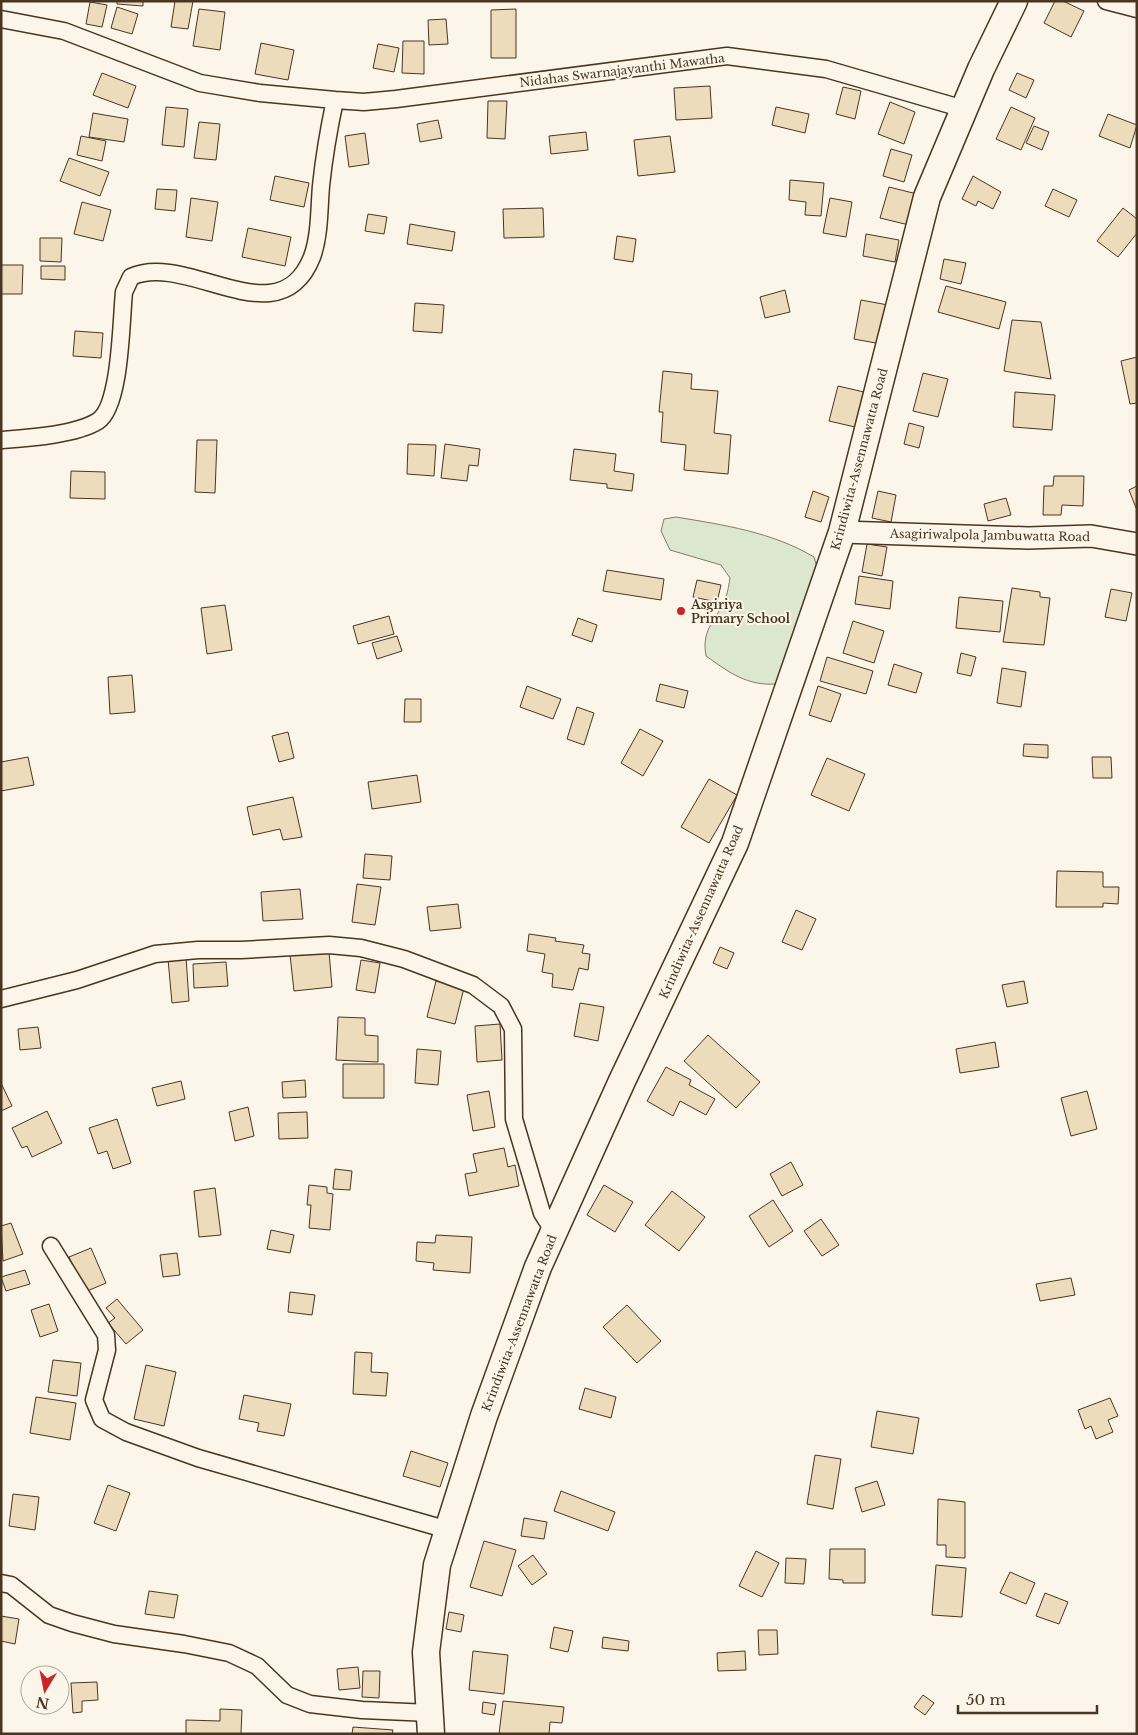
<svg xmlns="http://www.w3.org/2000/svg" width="1138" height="1735" font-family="'Libre Baskerville',serif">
<rect width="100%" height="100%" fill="#fbf6e9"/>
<path fill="#dce7d0" stroke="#887966" d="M 676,517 C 724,525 772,532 814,557 L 818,571 L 777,684 C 747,686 730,673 706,656 C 701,627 717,621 726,597 C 728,591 729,584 730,578 L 721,565 L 670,550 L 661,531 L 664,519 Z"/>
<path fill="#ecdcbc" stroke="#4a3520" d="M 117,1 L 143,1 L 143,6 L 117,4 Z
M 175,1 L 193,1 L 188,29 L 171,27 Z
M 1055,1 L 1063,1 L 1084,11 L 1071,37 L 1044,23 Z
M 90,2 L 107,5 L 102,27 L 86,24 Z
M 117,7 L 138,14 L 132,34 L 111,28 Z
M 199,9 L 225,12 L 220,50 L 193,46 Z
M 516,9 L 516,58 L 491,58 L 491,10 Z
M 446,19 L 448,44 L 429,45 L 428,20 Z
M 403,41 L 424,41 L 424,74 L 402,73 Z
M 261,43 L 294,50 L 288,80 L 255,74 Z
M 378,44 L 399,48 L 394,72 L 373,68 Z
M 102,73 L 136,86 L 128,108 L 93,95 Z
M 1017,73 L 1034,80 L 1026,98 L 1009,90 Z
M 710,86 L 712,118 L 676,120 L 674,88 Z
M 843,87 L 861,91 L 855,119 L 836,114 Z
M 488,101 L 507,101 L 505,139 L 487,138 Z
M 890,102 L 915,112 L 904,144 L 878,134 Z
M 166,107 L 188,109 L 184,147 L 162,145 Z
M 776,107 L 809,114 L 805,133 L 772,125 Z
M 1011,107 L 1035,118 L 1021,150 L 996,139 Z
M 93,113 L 128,119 L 124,142 L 89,137 Z
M 1108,114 L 1137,125 L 1130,148 L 1099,136 Z
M 438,120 L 442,138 L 420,142 L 417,124 Z
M 199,122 L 220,124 L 216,160 L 194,158 Z
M 1034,126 L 1049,132 L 1042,150 L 1026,143 Z
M 586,132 L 588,150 L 551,154 L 549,136 Z
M 365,133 L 369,164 L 349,167 L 345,136 Z
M 81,136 L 106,141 L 102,161 L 77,155 Z
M 670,136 L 675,172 L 638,176 L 634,140 Z
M 891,149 L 912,155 L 904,182 L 883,176 Z
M 69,158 L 109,172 L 100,196 L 60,181 Z
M 275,176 L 309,183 L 304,207 L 270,200 Z
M 973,176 L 1001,192 L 993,209 L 978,201 L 976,206 L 962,199 Z
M 790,180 L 824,183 L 821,216 L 805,215 L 806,202 L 789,200 Z
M 889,187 L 917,194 L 909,225 L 880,218 Z
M 157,189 L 177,190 L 175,211 L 155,209 Z
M 1053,189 L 1077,200 L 1069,217 L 1045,206 Z
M 191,198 L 218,202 L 212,241 L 186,237 Z
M 830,198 L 852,202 L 846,237 L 823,233 Z
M 82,202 L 111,210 L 103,241 L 74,234 Z
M 543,208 L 544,237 L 504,238 L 503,209 Z
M 1123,208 L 1137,219 L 1137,233 L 1118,257 L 1097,241 Z
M 368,214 L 387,217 L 384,234 L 365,231 Z
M 410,224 L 455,232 L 452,251 L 407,244 Z
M 248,228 L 291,237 L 285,266 L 242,257 Z
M 866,234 L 899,240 L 895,262 L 863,256 Z
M 617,236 L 636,239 L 633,262 L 614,259 Z
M 40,238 L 62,238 L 61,262 L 40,261 Z
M 944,259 L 966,263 L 961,284 L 940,279 Z
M 1,265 L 23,265 L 22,294 L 1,294 Z
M 41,266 L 65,266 L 65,280 L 41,279 Z
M 946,286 L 1006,302 L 999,329 L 938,312 Z
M 785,290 L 790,312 L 765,318 L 760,297 Z
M 861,300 L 888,305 L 881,344 L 854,339 Z
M 415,303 L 444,305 L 442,333 L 413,331 Z
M 1012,320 L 1041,322 L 1051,379 L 1004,371 Z
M 75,331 L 103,333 L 101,358 L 73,356 Z
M 1137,357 L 1137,403 L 1130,404 L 1121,361 Z
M 663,371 L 692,374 L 691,389 L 718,391 L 714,433 L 731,435 L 728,474 L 684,470 L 686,445 L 661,442 L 663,412 L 659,412 Z
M 923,373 L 948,379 L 938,417 L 913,411 Z
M 838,386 L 864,392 L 855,427 L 829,421 Z
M 1015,392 L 1055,395 L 1052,430 L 1013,427 Z
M 909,423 L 924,427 L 919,448 L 904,444 Z
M 197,440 L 217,440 L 215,493 L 195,492 Z
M 408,444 L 436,445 L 434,476 L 407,474 Z
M 445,444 L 480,449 L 478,466 L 469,465 L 467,481 L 441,478 Z
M 574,449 L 616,454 L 614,471 L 634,474 L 632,491 L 607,488 L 607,484 L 570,480 Z
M 71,471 L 105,472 L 105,499 L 70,498 Z
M 1054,476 L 1084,476 L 1083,506 L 1062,505 L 1061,515 L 1043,515 L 1044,486 L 1053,486 Z
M 1137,486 L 1137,507 L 1136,508 L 1129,490 Z
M 813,491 L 829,497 L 821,522 L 805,517 Z
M 878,491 L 896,495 L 891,522 L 872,518 Z
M 1006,498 L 1011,515 L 988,521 L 984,504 Z
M 867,544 L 887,547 L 882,576 L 862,572 Z
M 607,570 L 664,579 L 661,600 L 603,591 Z
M 859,576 L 893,581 L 890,609 L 855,604 Z
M 697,580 L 721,585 L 717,602 L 693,597 Z
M 1012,588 L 1040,592 L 1040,597 L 1050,598 L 1044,645 L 1003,642 Z
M 1111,589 L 1132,593 L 1126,621 L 1105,617 Z
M 959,597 L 1003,601 L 1000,632 L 956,628 Z
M 225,605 L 232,650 L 207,654 L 201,608 Z
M 389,616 L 394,634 L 358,644 L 353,626 Z
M 578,618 L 597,625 L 592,642 L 572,635 Z
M 853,621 L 884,631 L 874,663 L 843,653 Z
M 397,636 L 402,651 L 377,659 L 372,643 Z
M 961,653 L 976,657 L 971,676 L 957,673 Z
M 827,657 L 873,671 L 866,694 L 820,681 Z
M 894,664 L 922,673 L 916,693 L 888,685 Z
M 1002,668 L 1026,672 L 1021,707 L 997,703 Z
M 132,675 L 135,712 L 110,714 L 108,677 Z
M 660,684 L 688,691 L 684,708 L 656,701 Z
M 527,686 L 561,699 L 553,719 L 520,707 Z
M 818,686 L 841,694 L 831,722 L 809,715 Z
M 405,699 L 421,699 L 421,722 L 404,722 Z
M 577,707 L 594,713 L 584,745 L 567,739 Z
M 640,729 L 663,741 L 643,776 L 621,763 Z
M 288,732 L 294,758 L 279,762 L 272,736 Z
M 1024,744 L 1048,745 L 1048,758 L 1023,756 Z
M 28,757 L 34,785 L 1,791 L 1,762 Z
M 1092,757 L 1111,757 L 1112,778 L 1093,778 Z
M 827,758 L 865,774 L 849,811 L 811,795 Z
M 417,775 L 421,802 L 372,809 L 368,782 Z
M 709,779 L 737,795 L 709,843 L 681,827 Z
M 293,797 L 302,837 L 283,840 L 280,829 L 253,835 L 247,807 Z
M 365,854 L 392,856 L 390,880 L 363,878 Z
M 1057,871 L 1103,872 L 1103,887 L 1119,887 L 1118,904 L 1103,903 L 1103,907 L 1056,907 Z
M 357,884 L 381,887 L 375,925 L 352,922 Z
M 300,889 L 303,919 L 263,921 L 261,892 Z
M 458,904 L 461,928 L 430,931 L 427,907 Z
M 796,910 L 816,919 L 802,950 L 782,942 Z
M 529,934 L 556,938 L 555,941 L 584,945 L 582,953 L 590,954 L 588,970 L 579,968 L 573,990 L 552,987 L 553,974 L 542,972 L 545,954 L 527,951 Z
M 720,947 L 734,953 L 727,969 L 713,963 Z
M 329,952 L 332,987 L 294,991 L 290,955 Z
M 186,957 L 189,1001 L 172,1003 L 168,959 Z
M 361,960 L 380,963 L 375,993 L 356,990 Z
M 226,962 L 228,986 L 194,988 L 193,964 Z
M 436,981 L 464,988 L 455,1024 L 427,1017 Z
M 1024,981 L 1028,1003 L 1007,1007 L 1002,985 Z
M 580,1003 L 604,1007 L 598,1041 L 574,1036 Z
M 338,1017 L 365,1018 L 365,1035 L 378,1036 L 378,1062 L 336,1060 Z
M 500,1024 L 502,1060 L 477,1062 L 475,1026 Z
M 38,1027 L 41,1048 L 20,1050 L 18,1029 Z
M 708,1035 L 760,1082 L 736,1108 L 684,1061 Z
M 995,1042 L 999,1067 L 960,1073 L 956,1049 Z
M 417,1049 L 441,1051 L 438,1085 L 415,1083 Z
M 343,1064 L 384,1064 L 384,1098 L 343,1098 Z
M 666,1067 L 691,1080 L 689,1085 L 715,1099 L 706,1115 L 680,1101 L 673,1116 L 647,1101 Z
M 305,1080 L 306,1097 L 283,1098 L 282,1082 Z
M 181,1081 L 185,1099 L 157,1106 L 152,1088 Z
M 1,1083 L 12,1106 L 1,1111 Z
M 489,1091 L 495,1127 L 473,1131 L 467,1095 Z
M 1087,1091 L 1097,1129 L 1071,1136 L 1061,1098 Z
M 248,1107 L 254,1136 L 235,1141 L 229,1112 Z
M 47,1111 L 62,1143 L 32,1157 L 27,1146 L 22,1148 L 12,1128 Z
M 307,1112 L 308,1138 L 279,1139 L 278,1113 Z
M 117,1119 L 131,1163 L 113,1169 L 107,1151 L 98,1154 L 89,1128 Z
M 504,1148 L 508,1167 L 515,1165 L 519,1186 L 469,1196 L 465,1174 L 477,1172 L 473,1154 Z
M 791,1162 L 803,1185 L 782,1196 L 770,1174 Z
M 335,1169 L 352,1171 L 350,1190 L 333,1189 Z
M 309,1185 L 327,1187 L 327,1193 L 333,1194 L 330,1230 L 309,1228 L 311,1205 L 307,1205 Z
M 604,1185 L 633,1202 L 615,1232 L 587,1215 Z
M 215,1188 L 221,1235 L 199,1237 L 194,1191 Z
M 672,1191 L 705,1217 L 679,1251 L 645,1225 Z
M 773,1200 L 793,1231 L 769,1247 L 749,1216 Z
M 821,1219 L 839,1245 L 822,1256 L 804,1231 Z
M 11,1223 L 23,1254 L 3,1261 L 1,1226 Z
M 271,1230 L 294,1235 L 290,1253 L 267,1249 Z
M 436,1235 L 472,1237 L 470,1273 L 433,1270 L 434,1263 L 416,1261 L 417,1242 L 435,1243 Z
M 91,1248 L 106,1283 L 85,1292 L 69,1257 Z
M 177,1253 L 180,1275 L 163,1277 L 160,1255 Z
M 25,1270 L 30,1284 L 6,1291 L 1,1277 Z
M 1071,1278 L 1075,1295 L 1040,1301 L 1036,1284 Z
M 290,1292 L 315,1295 L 312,1315 L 288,1312 Z
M 117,1299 L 143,1330 L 126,1344 L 108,1323 L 115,1318 L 106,1308 Z
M 49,1304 L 58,1331 L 40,1337 L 31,1310 Z
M 627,1305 L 661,1341 L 637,1363 L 603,1327 Z
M 355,1352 L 372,1353 L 371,1372 L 388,1373 L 386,1396 L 353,1394 Z
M 53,1360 L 81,1363 L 77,1396 L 48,1392 Z
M 146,1365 L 176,1372 L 164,1426 L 134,1419 Z
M 585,1388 L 616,1397 L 611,1418 L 579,1409 Z
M 244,1395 L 291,1404 L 284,1436 L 257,1431 L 259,1423 L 239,1419 Z
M 36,1397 L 76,1403 L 70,1440 L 30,1433 Z
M 1110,1398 L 1118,1416 L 1108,1420 L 1113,1432 L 1096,1439 L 1091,1426 L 1085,1429 L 1078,1410 Z
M 877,1411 L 919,1418 L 913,1454 L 871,1447 Z
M 411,1451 L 448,1463 L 440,1487 L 403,1476 Z
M 815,1455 L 841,1459 L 833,1509 L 807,1504 Z
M 877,1481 L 885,1505 L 862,1512 L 855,1488 Z
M 108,1485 L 130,1493 L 116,1531 L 94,1523 Z
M 561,1491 L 615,1512 L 608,1531 L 554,1511 Z
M 13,1494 L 39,1497 L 35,1530 L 9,1526 Z
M 938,1499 L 965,1502 L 965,1558 L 946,1557 L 946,1545 L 937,1545 Z
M 524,1518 L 547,1522 L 544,1539 L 521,1536 Z
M 484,1541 L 516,1550 L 502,1596 L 470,1587 Z
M 830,1549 L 865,1549 L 865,1583 L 843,1583 L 843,1580 L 829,1579 Z
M 756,1551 L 779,1563 L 762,1597 L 739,1586 Z
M 533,1555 L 547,1574 L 532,1585 L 518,1566 Z
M 786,1558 L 806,1559 L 804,1584 L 785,1583 Z
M 936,1565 L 966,1568 L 962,1617 L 932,1615 Z
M 1010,1572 L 1035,1583 L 1026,1604 L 1000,1593 Z
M 149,1591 L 178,1595 L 174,1618 L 145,1614 Z
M 1045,1593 L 1068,1602 L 1059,1624 L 1036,1616 Z
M 449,1612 L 464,1615 L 461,1632 L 446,1629 Z
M 1,1616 L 19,1619 L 15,1644 L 1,1641 Z
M 554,1627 L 573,1631 L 568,1652 L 550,1648 Z
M 758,1630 L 777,1630 L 778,1654 L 759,1655 Z
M 603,1637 L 629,1641 L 628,1651 L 602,1648 Z
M 473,1651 L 508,1655 L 504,1694 L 469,1690 Z
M 745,1651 L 746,1670 L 718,1671 L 717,1653 Z
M 358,1667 L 360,1688 L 339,1690 L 337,1669 Z
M 363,1671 L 380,1671 L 379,1698 L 362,1697 Z
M 97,1682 L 98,1700 L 82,1701 L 82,1712 L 73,1713 L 71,1683 Z
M 923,1695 L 934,1703 L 925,1715 L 914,1707 Z
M 503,1701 L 564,1707 L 562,1723 L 550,1722 L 549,1734 L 499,1734 Z
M 483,1702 L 496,1704 L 494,1715 L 482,1713 Z
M 220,1709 L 242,1710 L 241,1734 L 186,1734 L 186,1720 L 220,1721 Z
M 353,1727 L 393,1730 L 392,1734 L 352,1734 Z"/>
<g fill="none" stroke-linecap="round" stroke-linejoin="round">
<defs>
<path id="minor" d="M 1106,1 L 1137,9
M 1,19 L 64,31 L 200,83 L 260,93 L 335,100 L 364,102 L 396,99 L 727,56 L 826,69 L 964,109
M 1,440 C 27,438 76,435 98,421 C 121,406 121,320 124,292 L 131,277 C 188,251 279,340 312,257 C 320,235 319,209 321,186 C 324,157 329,128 335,100
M 1,999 L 77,980 L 155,954 L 198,950 L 241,950 L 329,945 L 361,948 L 404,959 L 473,985 L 501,1006 L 513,1029 L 514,1119 L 542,1213 L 554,1232
M 51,1246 L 106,1335 L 107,1350 L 94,1400 L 102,1419 L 126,1432 L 198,1458 L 448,1530
M 1,1583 L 11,1585 L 49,1615 L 72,1623 L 114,1634 L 184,1644 L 229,1653 L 257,1666 L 287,1695 L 310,1704 L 362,1710 L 430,1713"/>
<path id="tertiary" d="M 842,532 L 1028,538 L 1091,536 L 1137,544"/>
<path id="primary" d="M 431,1734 L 426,1652 L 437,1565 L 484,1416 L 538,1267 L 622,1081 L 735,843 L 842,532 L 927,197 L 981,69 L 1014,1"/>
</defs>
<use href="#minor" stroke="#4a3520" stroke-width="19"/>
<use href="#tertiary" stroke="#4a3520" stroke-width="24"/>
<use href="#primary" stroke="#4a3520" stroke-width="29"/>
<use href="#minor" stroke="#fbf6e9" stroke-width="16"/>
<use href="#tertiary" stroke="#fbf6e9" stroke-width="21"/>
<use href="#primary" stroke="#fbf6e9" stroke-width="26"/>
</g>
<circle fill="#c62828" stroke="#fbf6e9" stroke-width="2" cx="681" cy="611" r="5"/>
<g text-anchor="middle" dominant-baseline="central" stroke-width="4" stroke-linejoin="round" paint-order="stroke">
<g font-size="12" fill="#4a3520" stroke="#fbf6e9">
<text transform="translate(622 70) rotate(-7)">Nidahas Swarnajayanthi Mawatha</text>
<text transform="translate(859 459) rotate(-75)">Krindiwita-Assennawatta Road</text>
<text transform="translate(990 535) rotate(1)">Asagiriwalpola Jambuwatta Road</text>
<text transform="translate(701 912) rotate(-66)">Krindiwita-Assennawatta Road</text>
<text transform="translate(519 1323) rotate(-69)">Krindiwita-Assennawatta Road</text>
</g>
<g font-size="12" font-weight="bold" fill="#4a3520" stroke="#fbf6e9" text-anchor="start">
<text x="691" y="604">Asgiriya<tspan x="691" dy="14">Primary School</tspan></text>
</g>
</g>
<rect width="1138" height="1735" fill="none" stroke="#4a3520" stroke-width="5"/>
<g transform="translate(45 1690) rotate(190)"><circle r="24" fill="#fbf6e9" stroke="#b4a999"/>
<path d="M0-4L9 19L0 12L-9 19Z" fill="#c62828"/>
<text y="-8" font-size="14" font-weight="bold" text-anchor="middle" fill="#4a3520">N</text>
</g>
<path d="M958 1705v8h139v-8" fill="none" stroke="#4a3520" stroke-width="2.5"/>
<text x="966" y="1705" font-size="15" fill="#4a3520" stroke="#fbf6e9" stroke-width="4" paint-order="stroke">50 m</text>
</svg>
